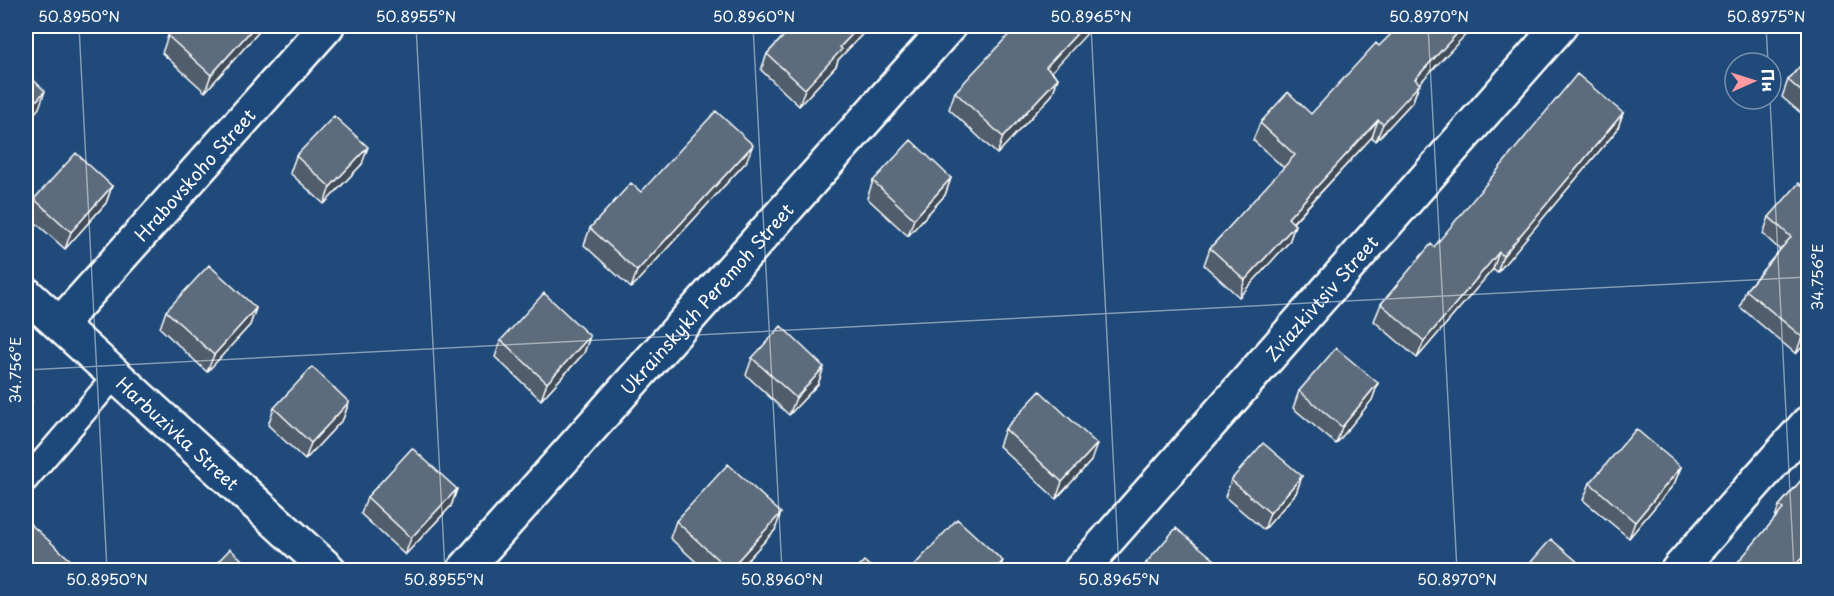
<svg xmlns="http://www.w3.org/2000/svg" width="1834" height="596" font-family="'Playpen Sans',sans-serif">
<rect width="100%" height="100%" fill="#1f4a7a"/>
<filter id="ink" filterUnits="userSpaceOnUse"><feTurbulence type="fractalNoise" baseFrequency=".0167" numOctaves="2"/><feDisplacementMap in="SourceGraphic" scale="12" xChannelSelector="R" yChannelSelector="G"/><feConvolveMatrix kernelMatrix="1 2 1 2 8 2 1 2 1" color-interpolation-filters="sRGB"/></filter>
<g filter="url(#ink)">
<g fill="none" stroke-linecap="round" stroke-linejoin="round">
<defs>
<path id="service" d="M 26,480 L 116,375"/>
<g id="minor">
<path id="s1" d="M 26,294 L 329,570"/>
<path id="s2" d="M 60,324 L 327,26"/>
<path id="s3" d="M 464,570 L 949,26"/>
<path id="s4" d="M 1081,570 L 1560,26"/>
<path d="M 1678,570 L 1808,423"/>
</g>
</defs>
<use href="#service" stroke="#fff" stroke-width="27"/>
<use href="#minor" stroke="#fff" stroke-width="38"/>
<use href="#service" stroke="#1f4a7a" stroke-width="22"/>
<use href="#minor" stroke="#1f4a7a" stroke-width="33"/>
</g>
<path fill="#505d6c" stroke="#fff" stroke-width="1.5" d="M 177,26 L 264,26 L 205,92 L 162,53 L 168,36 Z
M 793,26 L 870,26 L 838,60 L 836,66 L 799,106 L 761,70 L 767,54 Z
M 1809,56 L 1809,120 L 1782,97 L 1788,80 Z
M 1051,71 L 1058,78 L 1052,95 L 997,154 L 949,109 L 955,92 Z
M 1419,84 L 1413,101 L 1376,141 L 1372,137 L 1293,223 L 1295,225 L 1289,242 L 1239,297 L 1204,265 L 1210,248 L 1284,168 L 1253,140 L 1260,123 L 1311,114 Z
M 1623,113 L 1617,130 L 1497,273 L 1493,269 L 1417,358 L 1374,321 L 1381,304 L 1434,247 Z
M 296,156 L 362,164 L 324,204 L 290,173 Z
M 746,162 L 631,288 L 584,245 L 590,228 L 641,192 Z
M 951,178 L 945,195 L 908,236 L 867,198 L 873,181 Z
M 112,186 L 106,203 L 65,249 L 28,216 L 34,199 Z
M 1809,191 L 1809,339 L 1796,354 L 1740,307 L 1746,290 L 1780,250 L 1763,234 L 1769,217 Z
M 256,308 L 250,325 L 207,372 L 160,328 L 166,311 Z
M 590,336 L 584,353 L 541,400 L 495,357 L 501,340 Z
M 752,358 L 824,367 L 818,384 L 789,415 L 746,375 Z
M 1378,383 L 1372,400 L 1336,444 L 1293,408 L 1299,391 Z
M 349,402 L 343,419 L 305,460 L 268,425 L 274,408 Z
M 1005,429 L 1091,461 L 1056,499 L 999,446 Z
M 1681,467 L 1674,484 L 1629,538 L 1583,500 L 1590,483 Z
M 1809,471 L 1809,560 L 1799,570 L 1774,520 L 1779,506 Z
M 1302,476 L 1296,493 L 1264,530 L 1225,497 L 1231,480 Z
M 457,489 L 451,506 L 405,555 L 361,514 L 367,497 Z
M 676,521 L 775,530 L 738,570 L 705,570 L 670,538 Z
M 1215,560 L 1211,570 L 1144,570 L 1146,563 Z"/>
<path fill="#414c58" stroke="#fff" stroke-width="1.5" d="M 255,26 L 264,26 L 205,92 L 211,75 Z
M 860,26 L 870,26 L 838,60 L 836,66 L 799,106 L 805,89 L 840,47 Z
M 1084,26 L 1094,26 L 1040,84 L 1046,67 Z
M 1464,26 L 1474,26 L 1419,84 L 1413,101 L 1376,141 L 1383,124 L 1415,79 Z
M 1058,78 L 1052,95 L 997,154 L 1003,137 Z
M 45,91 L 39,108 L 26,123 L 26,112 Z
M 1623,113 L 1617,130 L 1497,273 L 1503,256 Z
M 1378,120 L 1372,137 L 1281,235 L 1288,218 Z
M 753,145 L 746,162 L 631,288 L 637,271 Z
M 368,147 L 362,164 L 324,204 L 330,187 Z
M 951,178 L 945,195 L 908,236 L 914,219 Z
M 112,186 L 106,203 L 65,249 L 71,232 Z
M 1295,225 L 1289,242 L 1239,297 L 1245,280 Z
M 1499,252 L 1493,269 L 1417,358 L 1424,341 Z
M 256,308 L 250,325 L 207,372 L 214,355 Z
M 1809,329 L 1809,339 L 1796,354 L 1802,337 Z
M 590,336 L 584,353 L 541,400 L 547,383 Z
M 824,367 L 818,384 L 789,415 L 796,398 Z
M 1378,383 L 1372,400 L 1336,444 L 1342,427 Z
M 32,401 L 26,419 L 26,409 Z
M 349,402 L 343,419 L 305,460 L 311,443 Z
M 1097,444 L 1091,461 L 1056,499 L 1062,482 Z
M 1681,467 L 1674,484 L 1629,538 L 1635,522 Z
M 1302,476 L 1296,493 L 1264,530 L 1270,513 Z
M 457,489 L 451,506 L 405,555 L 411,538 Z
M 781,513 L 775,530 L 738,570 L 729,570 Z
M 1809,550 L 1809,560 L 1799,570 L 1791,570 Z
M 1215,560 L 1211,570 L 1206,570 Z
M 1003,561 L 999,570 L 994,570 Z"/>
<path fill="#5d6c7d" stroke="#fff" stroke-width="1.5" d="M 177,26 L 255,26 L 211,75 L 168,36 Z
M 793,26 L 860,26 L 840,47 L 842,49 L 805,89 L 767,54 Z
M 1017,26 L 1084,26 L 1046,67 L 1058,78 L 1003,137 L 955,92 Z
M 1399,26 L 1464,26 L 1415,79 L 1420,84 L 1383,124 L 1378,120 L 1288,218 L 1295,225 L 1245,280 L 1210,248 L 1295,155 L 1260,123 L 1288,92 L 1311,114 L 1376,43 L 1379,46 Z
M 1809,56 L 1809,98 L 1788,80 Z
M 26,73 L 45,91 L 26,112 Z
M 1577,74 L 1623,113 L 1503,256 L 1499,252 L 1424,341 L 1381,304 L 1431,244 L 1434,247 Z
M 716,111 L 753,145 L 637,271 L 590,228 L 631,183 L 641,192 Z
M 334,116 L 368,147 L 330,187 L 296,156 Z
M 911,140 L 951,178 L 914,219 L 873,181 Z
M 76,153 L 112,186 L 71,232 L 34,199 Z
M 1799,183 L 1809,191 L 1809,329 L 1802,337 L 1746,290 L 1791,237 L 1769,217 Z
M 209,265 L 256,308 L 214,355 L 166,311 Z
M 544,293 L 590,336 L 547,383 L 501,340 Z
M 781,326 L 824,367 L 796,398 L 752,358 Z
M 1336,348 L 1378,383 L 1342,427 L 1299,391 Z
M 312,367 L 349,402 L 311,443 L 274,408 Z
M 1040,391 L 1097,444 L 1062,482 L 1005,429 Z
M 26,396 L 32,401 L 26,409 Z
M 1636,429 L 1681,467 L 1635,522 L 1590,483 Z
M 1263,443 L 1302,476 L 1270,513 L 1231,480 Z
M 412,448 L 457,489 L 411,538 L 367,497 Z
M 728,464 L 781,513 L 729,570 L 676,521 Z
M 1809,471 L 1809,550 L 1791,570 L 1731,570 L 1783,509 L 1779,506 Z
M 957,519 L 1003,561 L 994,570 L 910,570 Z
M 27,521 L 75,564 L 69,570 L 26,570 L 26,523 Z
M 1176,528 L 1215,560 L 1206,570 L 1155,570 L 1146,563 Z
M 1551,539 L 1587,570 L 1524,570 Z
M 230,549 L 254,570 L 210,570 Z
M 864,561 L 874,570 L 855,570 Z"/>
</g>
<path fill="none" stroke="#fff" stroke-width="1.5" stroke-opacity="0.45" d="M 79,26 L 107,570M 416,26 L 445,570M 753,26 L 782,570M 1091,26 L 1119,570M 1428,26 L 1457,570M 1766,26 L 1768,63M 1770,99 L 1794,570M 26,370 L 1808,277"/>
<g text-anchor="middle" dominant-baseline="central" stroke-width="5" stroke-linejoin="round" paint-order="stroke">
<g font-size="18" fill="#fff" stroke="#1f4a7a">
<text stroke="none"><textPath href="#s2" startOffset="201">Hrabovskoho Street</textPath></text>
<text stroke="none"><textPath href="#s3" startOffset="364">Ukrainskykh Peremoh Street</textPath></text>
<text stroke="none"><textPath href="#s4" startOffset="363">Zviazkivtsiv Street</textPath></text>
<text stroke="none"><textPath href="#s1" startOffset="206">Harbuzivka Street</textPath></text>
</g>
</g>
<rect width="1834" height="596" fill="none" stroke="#1f4a7a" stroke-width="66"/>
<g transform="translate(1753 81) rotate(87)"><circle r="28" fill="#1f4a7a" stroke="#7992af" stroke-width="1.5"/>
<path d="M0-4.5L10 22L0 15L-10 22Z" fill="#ff9aa2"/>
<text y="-9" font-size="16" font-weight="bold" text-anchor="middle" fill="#ffffff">Пн</text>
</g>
<rect x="33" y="33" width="1768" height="530" fill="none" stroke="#fff" stroke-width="2"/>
<g font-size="15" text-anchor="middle" fill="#fff">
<text x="79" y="22">50.8950°N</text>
<text x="416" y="22">50.8955°N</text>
<text x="754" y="22">50.8960°N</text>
<text x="1091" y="22">50.8965°N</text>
<text x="1429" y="22">50.8970°N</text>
<text x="1766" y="22">50.8975°N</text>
<text transform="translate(1818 277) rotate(-90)" y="5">34.756°E</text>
<text transform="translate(16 370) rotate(-90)" y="5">34.756°E</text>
<text x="107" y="585">50.8950°N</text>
<text x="444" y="585">50.8955°N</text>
<text x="782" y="585">50.8960°N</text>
<text x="1119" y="585">50.8965°N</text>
<text x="1457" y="585">50.8970°N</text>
</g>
</svg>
